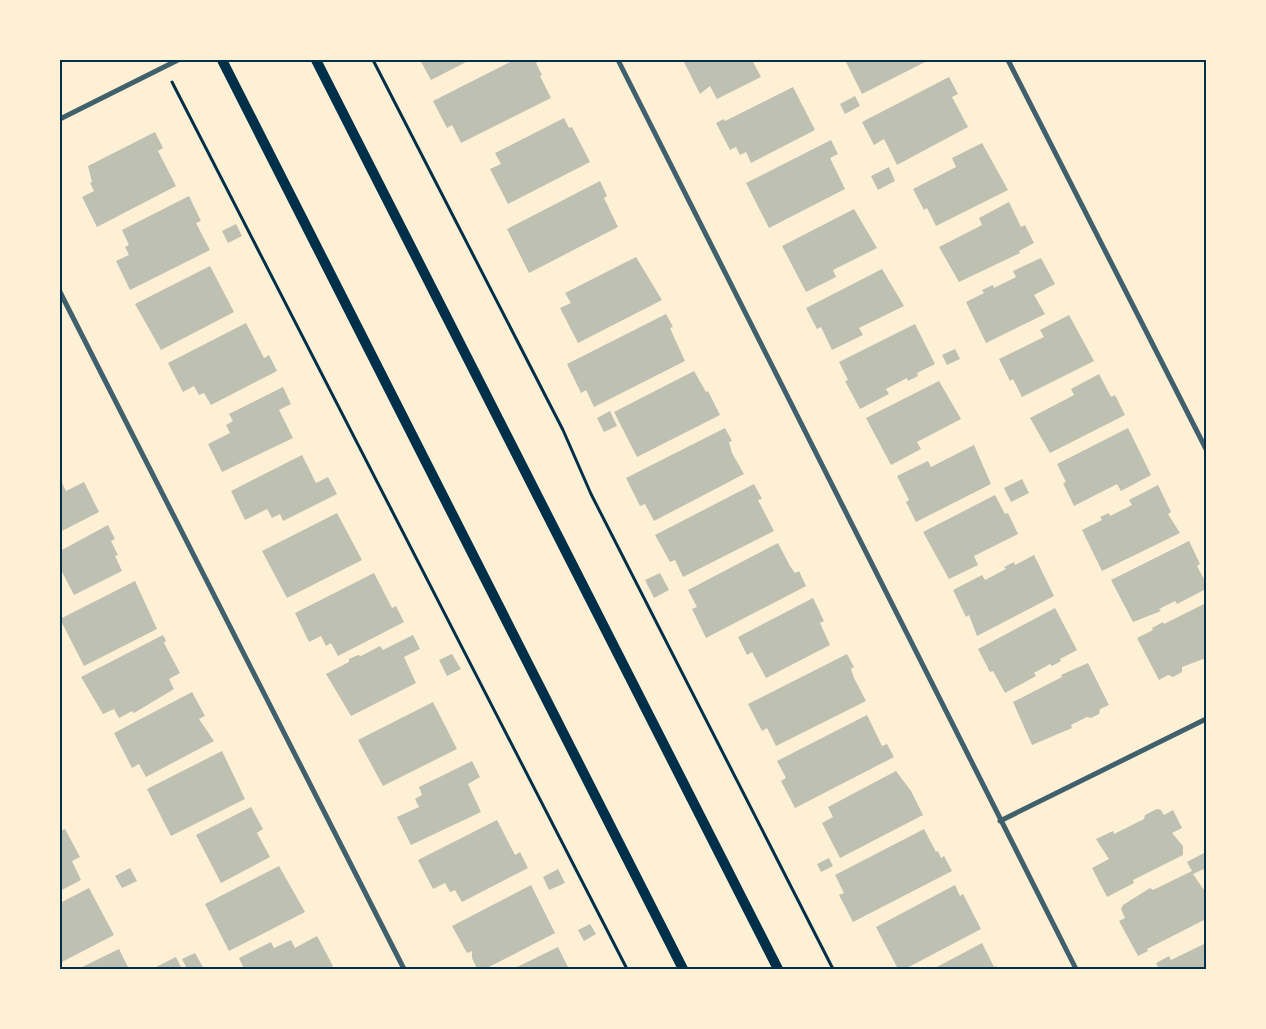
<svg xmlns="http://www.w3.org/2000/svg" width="1266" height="1029" font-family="Helvetica,sans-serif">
<rect width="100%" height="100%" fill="#fdf0d5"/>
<path fill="#bec0b2" d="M 420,60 L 470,60 L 431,80 Z
M 514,60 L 539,60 L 536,63 L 542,75 L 540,76 L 551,98 L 461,143 L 452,125 L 447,128 L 433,101 Z
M 688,60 L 752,60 L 761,77 L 717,99 L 710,86 L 700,94 L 684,62 Z
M 845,60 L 929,60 L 862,94 Z
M 949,77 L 958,94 L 952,97 L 968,127 L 897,165 L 884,139 L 874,145 L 862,122 Z
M 793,87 L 815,130 L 751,163 L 746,152 L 740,155 L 736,147 L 730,150 L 716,123 L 724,119 L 725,121 Z
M 855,96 L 860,106 L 845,114 L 840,104 Z
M 564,118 L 569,128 L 572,127 L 590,162 L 508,204 L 490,169 L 501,164 L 495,153 Z
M 155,132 L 163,148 L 158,151 L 176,186 L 97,227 L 82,197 L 94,191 L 90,183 L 92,182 L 88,166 Z
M 831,140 L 838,154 L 830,158 L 845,189 L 769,228 L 746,183 Z
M 982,143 L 1008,190 L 936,226 L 927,208 L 924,210 L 913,189 L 956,167 L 952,158 Z
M 889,167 L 895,181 L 878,190 L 871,176 Z
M 600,181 L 607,196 L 604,198 L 618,227 L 529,273 L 507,229 Z
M 189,196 L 201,221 L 196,223 L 210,250 L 130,290 L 116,261 L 129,255 L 125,247 L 129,245 L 122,230 Z
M 1009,202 L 1021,227 L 1025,225 L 1034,243 L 1019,251 L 1020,253 L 959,282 L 939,247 L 982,225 L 979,218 Z
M 854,209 L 877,248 L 833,270 L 836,277 L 806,292 L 782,246 Z
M 236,224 L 242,236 L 228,243 L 222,231 Z
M 636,257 L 662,300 L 578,343 L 560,308 L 571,303 L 565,293 Z
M 1041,258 L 1055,284 L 1034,295 L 1045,314 L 986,343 L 966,302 L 984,293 L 982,290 L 993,285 L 994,288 L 1016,277 L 1013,271 Z
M 210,266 L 234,312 L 161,350 L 135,304 Z
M 882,269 L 904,306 L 859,328 L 863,335 L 832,350 L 821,327 L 817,329 L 806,308 Z
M 666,314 L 673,327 L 670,328 L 674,337 L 685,361 L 594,407 L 586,390 L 581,393 L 567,364 Z
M 1069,315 L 1094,361 L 1022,397 L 1013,379 L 1010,381 L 999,359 L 1044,337 L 1040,330 Z
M 246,323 L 264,358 L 269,355 L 277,371 L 211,405 L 204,393 L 199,395 L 194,386 L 183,392 L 168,363 Z
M 915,324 L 935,364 L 917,373 L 918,376 L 908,381 L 907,378 L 886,389 L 889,394 L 860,409 L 845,381 L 848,380 L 839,362 Z
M 955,349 L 960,359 L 947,365 L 942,355 Z
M 694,371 L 706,392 L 708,391 L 720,415 L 637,457 L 614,412 Z
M 1099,374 L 1111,397 L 1115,395 L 1125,415 L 1050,453 L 1030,418 L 1074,395 L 1071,389 Z
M 939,381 L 961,419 L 917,442 L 921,449 L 891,465 L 866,418 Z
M 283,387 L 291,404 L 279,410 L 293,438 L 222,472 L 208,444 L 230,433 L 226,425 L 233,421 L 229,414 Z
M 610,411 L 617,426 L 604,432 L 597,418 Z
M 725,428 L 732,441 L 729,442 L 732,453 L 744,474 L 654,521 L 645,504 L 640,506 L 626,478 Z
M 1128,428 L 1151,475 L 1121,491 L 1117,484 L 1074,506 L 1063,483 L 1066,482 L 1057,464 Z
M 974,445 L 991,484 L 916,522 L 906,502 L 909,500 L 897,476 L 928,461 L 931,467 Z
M 302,455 L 316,483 L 328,477 L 337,494 L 283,521 L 280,514 L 272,518 L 267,509 L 245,520 L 231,491 Z
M 60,479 L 66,491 L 84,482 L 99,512 L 60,532 Z
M 1022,479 L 1029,493 L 1011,502 L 1004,488 Z
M 754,484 L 762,499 L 758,500 L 774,531 L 683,577 L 675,560 L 670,562 L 655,535 Z
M 1158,485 L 1171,512 L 1168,514 L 1180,533 L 1102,571 L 1082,530 L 1102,520 L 1100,517 L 1109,513 L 1110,516 L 1132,505 L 1129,500 Z
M 995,495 L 1005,514 L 1008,513 L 1018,534 L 974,556 L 978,565 L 949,579 L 923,532 Z
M 337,513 L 362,560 L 287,598 L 262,551 Z
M 108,525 L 115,539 L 111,541 L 118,555 L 115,556 L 122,571 L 74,595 L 60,568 L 60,551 Z
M 1189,541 L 1200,564 L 1197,566 L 1206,583 L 1206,589 L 1177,604 L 1175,601 L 1159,609 L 1161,611 L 1133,622 L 1111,580 Z
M 778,543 L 790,566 L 795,573 L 799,571 L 806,586 L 706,638 L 692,609 L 697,607 L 688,590 Z
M 1034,555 L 1054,596 L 977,636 L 969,615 L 966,617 L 953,590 L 982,575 L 985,580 L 1006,569 L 1004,567 L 1014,562 L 1015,565 Z
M 374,573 L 392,608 L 396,606 L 404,622 L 338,656 L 331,643 L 326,646 L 321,636 L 309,642 L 295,613 Z
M 660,573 L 669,590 L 654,598 L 645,580 Z
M 135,581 L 157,629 L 84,666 L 60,619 Z
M 813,598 L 824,621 L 820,623 L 830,645 L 766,678 L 752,652 L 747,655 L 738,637 Z
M 1206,603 L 1206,658 L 1182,667 L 1182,672 L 1173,677 L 1168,675 L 1159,680 L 1137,638 L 1153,630 L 1152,628 L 1163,622 L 1164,624 Z
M 1055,608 L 1077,650 L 1060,659 L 1061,661 L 1052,666 L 1050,664 L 1034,673 L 1036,676 L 1005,693 L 993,671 L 990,672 L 978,649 Z
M 163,635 L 166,641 L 164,643 L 180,673 L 169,679 L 174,689 L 134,713 L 132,711 L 119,718 L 114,709 L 103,714 L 81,677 Z
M 413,635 L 420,649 L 404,657 L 416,683 L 351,716 L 326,674 L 349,662 L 349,659 L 358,655 L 361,656 L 380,646 L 383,650 Z
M 452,654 L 461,669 L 447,676 L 439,660 Z
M 847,654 L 854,667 L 851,669 L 854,678 L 866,701 L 776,746 L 767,728 L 762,731 L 748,704 Z
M 1088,663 L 1109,705 L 1100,709 L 1099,714 L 1091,718 L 1087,717 L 1071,725 L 1072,728 L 1032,745 L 1013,702 L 1062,677 L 1061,675 Z
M 192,692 L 205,716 L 199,719 L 214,741 L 146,777 L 139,764 L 132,768 L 114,733 Z
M 433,702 L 457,749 L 383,786 L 358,740 Z
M 867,715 L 882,746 L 887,744 L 894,757 L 795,808 L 781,781 L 786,778 L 777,761 Z
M 222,751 L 245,799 L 171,836 L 147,789 Z
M 472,761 L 480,777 L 468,784 L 481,812 L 411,845 L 397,817 L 419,807 L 415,799 L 422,795 L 419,787 Z
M 896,771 L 911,791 L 923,815 L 840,858 L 822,823 L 833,817 L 828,807 Z
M 251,807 L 263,829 L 257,833 L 270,857 L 221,883 L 196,835 Z
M 1157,809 L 1161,810 L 1164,815 L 1173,810 L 1182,828 L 1172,833 L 1183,846 L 1183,855 L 1133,880 L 1134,883 L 1107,897 L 1092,868 L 1109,859 L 1096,839 L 1113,831 L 1114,834 L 1144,819 L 1145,815 Z
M 497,820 L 515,855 L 520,852 L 528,868 L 462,902 L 455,890 L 450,892 L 445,883 L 433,889 L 418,860 Z
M 65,829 L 80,857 L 72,861 L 81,880 L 60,891 L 60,831 Z
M 924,829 L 936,852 L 938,851 L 941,858 L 944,856 L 952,871 L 853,922 L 839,895 L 844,893 L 835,875 Z
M 1206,852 L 1206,868 L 1193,874 L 1206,893 L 1206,919 L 1147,949 L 1148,951 L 1138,956 L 1119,921 L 1125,918 L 1121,909 L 1123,905 L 1150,888 L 1153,890 L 1192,871 L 1187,862 Z
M 829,858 L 833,866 L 821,872 L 817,864 Z
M 279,866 L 305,912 L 229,951 L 205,904 Z
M 130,868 L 137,881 L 122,888 L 115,876 Z
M 558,869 L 565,883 L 549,890 L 543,877 Z
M 531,885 L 555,933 L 485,969 L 477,969 L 472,958 L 472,951 L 467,953 L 452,926 Z
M 955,885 L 960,896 L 963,894 L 981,929 L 905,969 L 898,969 L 876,927 Z
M 89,888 L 114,935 L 60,963 L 60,903 Z
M 590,924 L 596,934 L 584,941 L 578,930 Z
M 317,936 L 333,966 L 327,969 L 244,969 L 239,958 L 271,942 L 274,948 L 291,940 L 295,948 Z
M 982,943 L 994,967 L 996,966 L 997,969 L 933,969 Z
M 1206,943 L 1206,969 L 1159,969 L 1156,963 L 1169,956 L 1171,960 Z
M 558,947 L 569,969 L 513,969 Z
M 119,949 L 129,969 L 78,969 Z
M 195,953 L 204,969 L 187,969 L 182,959 Z
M 176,957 L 182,969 L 152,969 Z"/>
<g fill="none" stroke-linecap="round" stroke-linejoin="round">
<path stroke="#003049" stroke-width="3" d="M 373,60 L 563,430 L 591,494 L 833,969
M 172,82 L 627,969"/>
<path stroke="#3f606c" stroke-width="5" d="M 618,60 L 1076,969
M 1008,60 L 1206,449
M 60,119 L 178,60
M 60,292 L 404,969
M 1000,821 L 1206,719"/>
<path stroke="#003049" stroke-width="10" d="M 222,60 L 683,969
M 316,60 L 778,969"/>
</g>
<rect width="1266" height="1029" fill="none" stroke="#fdf0d5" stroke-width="122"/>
<rect x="61" y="61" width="1144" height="907" fill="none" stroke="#003049" stroke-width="2"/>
</svg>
